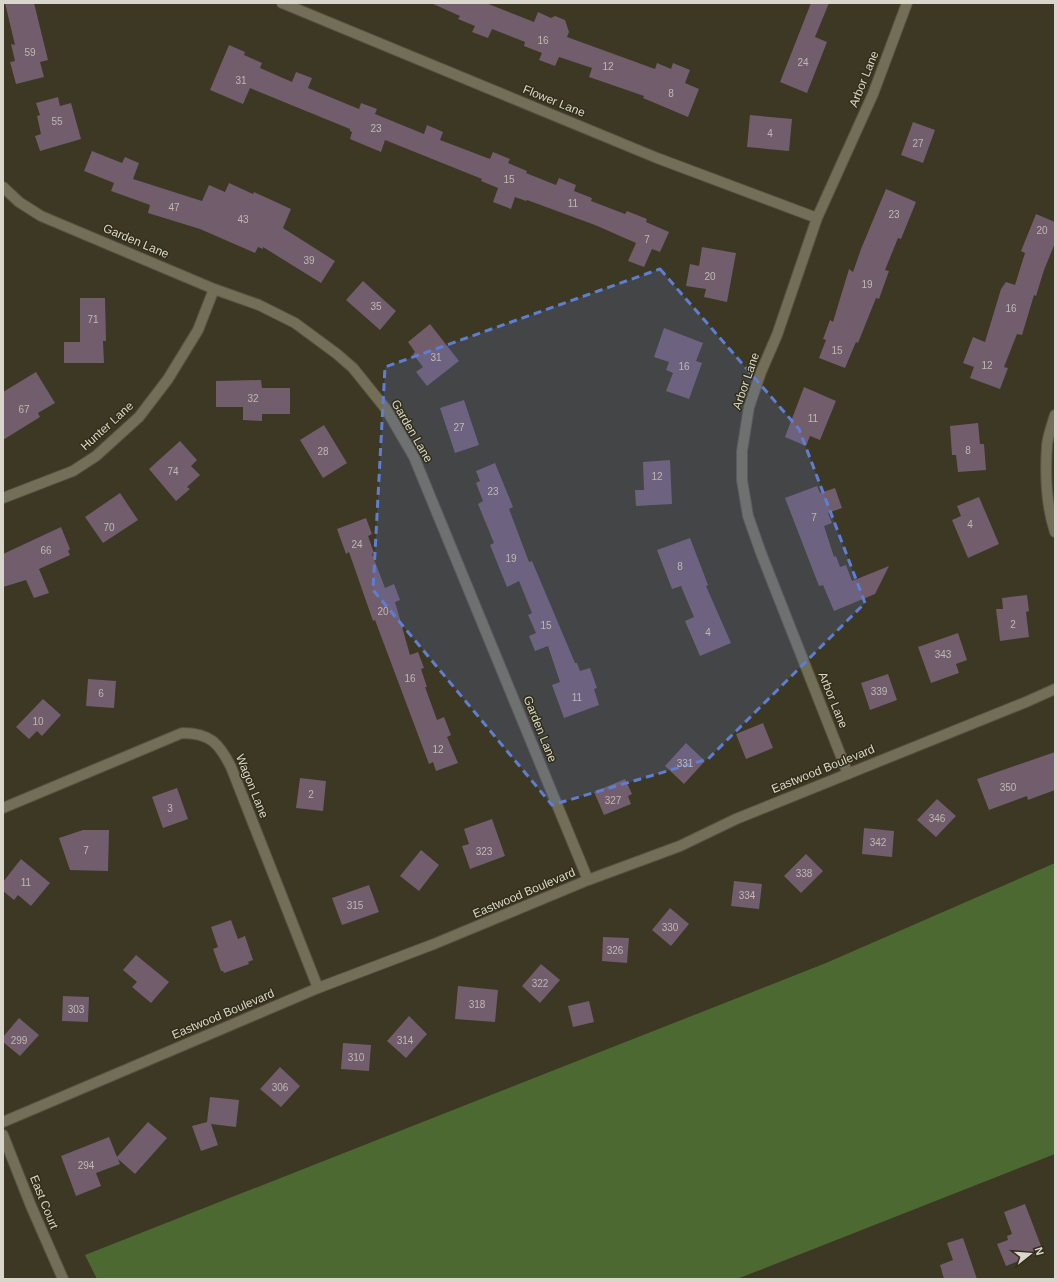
<svg xmlns="http://www.w3.org/2000/svg" width="1058" height="1282" font-family="Arial,sans-serif">
<rect width="100%" height="100%" fill="#3c3823"/>
<path fill="#4d6932" d="M 1055,863 L 1055,1154 L 737,1279 L 97,1279 L 85,1255 L 826,963 Z"/>
<path fill="#715d6c" d="M 5,3 L 34,3 L 48,60 L 40,62 L 44,77 L 16,84 L 10,62 L 15,61 L 11,44 L 15,45 Z
M 431,3 L 486,3 L 534,22 L 538,12 L 551,18 L 555,16 L 565,20 L 569,32 L 567,37 L 655,69 L 657,63 L 671,69 L 673,63 L 690,70 L 685,83 L 699,89 L 688,117 L 643,98 L 644,96 L 589,77 L 592,68 L 559,57 L 555,66 L 539,60 L 542,53 L 524,46 L 525,42 L 492,29 L 488,38 L 472,32 L 475,26 L 458,19 L 460,16 Z
M 811,3 L 829,3 L 815,37 L 827,42 L 807,93 L 780,82 Z
M 229,45 L 245,52 L 244,55 L 262,63 L 260,68 L 292,82 L 296,72 L 312,78 L 308,88 L 359,109 L 361,103 L 377,109 L 375,114 L 424,134 L 427,125 L 443,132 L 440,140 L 490,159 L 493,152 L 510,159 L 508,163 L 527,171 L 526,173 L 556,185 L 559,178 L 576,185 L 574,191 L 592,198 L 591,201 L 625,214 L 627,211 L 647,219 L 646,222 L 669,232 L 660,252 L 652,249 L 644,267 L 628,261 L 636,243 L 595,225 L 527,200 L 526,201 L 515,197 L 511,209 L 493,202 L 498,188 L 481,181 L 482,179 L 385,140 L 381,152 L 350,139 L 352,132 L 350,131 L 350,129 L 250,88 L 243,104 L 210,90 Z
M 58,97 L 60,106 L 71,103 L 81,139 L 40,151 L 35,136 L 41,134 L 37,116 L 40,115 L 36,103 Z
M 750,115 L 792,119 L 789,151 L 747,147 Z
M 913,122 L 935,130 L 923,163 L 901,155 Z
M 92,151 L 122,163 L 125,157 L 139,163 L 133,179 L 202,201 L 209,185 L 225,192 L 229,183 L 253,194 L 254,192 L 291,209 L 283,228 L 335,261 L 321,283 L 263,247 L 263,249 L 258,247 L 255,253 L 200,229 L 148,213 L 150,205 L 111,191 L 114,183 L 84,171 Z
M 886,189 L 916,202 L 901,239 L 898,238 L 885,270 L 889,271 L 879,299 L 876,298 L 858,343 L 856,342 L 845,368 L 819,358 L 826,340 L 823,339 L 830,320 L 833,322 L 849,269 L 853,272 L 861,249 Z
M 1036,214 L 1055,222 L 1055,243 L 1044,270 L 1036,296 L 1034,295 L 1022,335 L 1017,334 L 1004,367 L 1008,368 L 1000,389 L 970,378 L 974,367 L 963,363 L 973,337 L 985,342 L 1001,289 L 1006,282 L 1015,285 L 1025,253 L 1021,251 Z
M 702,247 L 736,253 L 727,302 L 704,297 L 706,289 L 686,286 L 690,264 L 699,266 Z
M 363,281 L 396,311 L 380,330 L 346,300 Z
M 80,298 L 105,298 L 106,341 L 103,341 L 104,363 L 64,363 L 64,342 L 80,342 Z
M 430,324 L 459,361 L 427,386 L 416,372 L 423,367 L 413,354 L 415,352 L 408,342 Z
M 664,328 L 703,343 L 696,361 L 702,363 L 689,399 L 666,391 L 673,373 L 666,370 L 669,362 L 654,357 Z
M 36,372 L 55,403 L 38,413 L 40,417 L 3,440 L 3,392 Z
M 261,380 L 262,388 L 290,388 L 290,414 L 262,414 L 262,421 L 243,420 L 243,407 L 216,407 L 216,381 Z
M 804,387 L 836,401 L 820,440 L 810,436 L 806,446 L 785,437 Z
M 464,400 L 479,445 L 455,453 L 440,408 Z
M 978,423 L 980,444 L 984,444 L 986,470 L 958,472 L 956,455 L 952,455 L 950,426 Z
M 324,425 L 347,463 L 323,478 L 300,440 Z
M 180,441 L 197,460 L 191,466 L 200,475 L 187,487 L 190,489 L 176,501 L 149,469 Z
M 670,460 L 672,504 L 636,506 L 635,490 L 644,490 L 643,462 Z
M 495,463 L 513,507 L 509,509 L 529,562 L 532,561 L 575,663 L 577,663 L 580,671 L 590,668 L 597,688 L 594,689 L 599,705 L 564,718 L 552,685 L 560,682 L 548,646 L 535,651 L 529,636 L 536,633 L 528,615 L 532,613 L 519,581 L 507,587 L 490,545 L 494,543 L 478,504 L 483,501 L 476,483 L 480,481 L 476,471 Z
M 817,486 L 820,493 L 835,488 L 842,508 L 828,513 L 832,523 L 824,526 L 834,557 L 836,556 L 840,567 L 846,565 L 852,581 L 889,566 L 875,594 L 834,611 L 823,585 L 819,586 L 785,498 Z
M 120,493 L 138,520 L 103,543 L 85,517 Z
M 979,497 L 999,544 L 968,558 L 952,520 L 961,516 L 957,506 Z
M 366,518 L 372,534 L 368,536 L 374,553 L 372,554 L 385,588 L 394,584 L 400,600 L 395,602 L 410,655 L 418,652 L 424,668 L 421,669 L 427,687 L 425,687 L 437,720 L 444,717 L 451,735 L 447,737 L 458,763 L 436,771 L 433,762 L 429,764 L 375,620 L 373,621 L 349,552 L 346,554 L 337,529 Z
M 61,527 L 70,549 L 68,551 L 70,555 L 39,569 L 49,593 L 34,598 L 26,580 L 3,587 L 3,554 Z
M 690,538 L 708,585 L 706,586 L 731,643 L 700,656 L 685,621 L 694,617 L 681,586 L 672,589 L 657,550 Z
M 1027,595 L 1029,611 L 1026,612 L 1029,637 L 1000,641 L 996,609 L 1003,609 L 1002,598 Z
M 958,633 L 967,660 L 956,664 L 959,673 L 931,683 L 918,647 Z
M 888,674 L 897,700 L 870,710 L 861,683 Z
M 88,679 L 116,681 L 114,708 L 86,706 Z
M 43,699 L 61,715 L 42,736 L 37,731 L 29,739 L 16,727 Z
M 763,723 L 773,748 L 746,759 L 736,734 Z
M 686,743 L 705,761 L 684,784 L 665,766 Z
M 1055,752 L 1055,790 L 1028,800 L 1027,796 L 989,810 L 977,779 Z
M 300,778 L 326,781 L 323,811 L 296,808 Z
M 625,779 L 632,794 L 628,796 L 631,804 L 604,815 L 594,792 Z
M 177,788 L 188,819 L 163,828 L 152,797 Z
M 937,799 L 956,816 L 936,837 L 917,820 Z
M 492,819 L 505,856 L 470,869 L 462,846 L 469,844 L 464,829 Z
M 864,828 L 894,831 L 892,857 L 862,854 Z
M 83,830 L 109,830 L 108,871 L 70,870 L 59,838 Z
M 421,850 L 439,865 L 419,891 L 400,876 Z
M 806,854 L 823,871 L 801,893 L 784,876 Z
M 21,859 L 50,883 L 31,906 L 18,895 L 14,900 L 3,891 L 3,882 Z
M 734,881 L 762,884 L 759,909 L 731,906 Z
M 369,885 L 379,912 L 342,925 L 332,898 Z
M 670,908 L 689,924 L 671,946 L 652,930 Z
M 231,920 L 238,939 L 245,936 L 253,960 L 248,962 L 249,964 L 224,973 L 223,971 L 221,971 L 213,949 L 218,947 L 211,927 Z
M 603,937 L 629,938 L 627,963 L 602,961 Z
M 136,955 L 169,982 L 151,1003 L 132,987 L 137,982 L 123,970 Z
M 541,964 L 560,980 L 540,1003 L 522,986 Z
M 458,986 L 498,990 L 495,1022 L 455,1019 Z
M 63,996 L 89,997 L 88,1022 L 62,1021 Z
M 589,1001 L 594,1022 L 573,1027 L 568,1006 Z
M 409,1016 L 427,1034 L 406,1058 L 387,1041 Z
M 19,1018 L 39,1035 L 20,1056 L 3,1042 L 3,1037 Z
M 343,1043 L 371,1045 L 369,1071 L 341,1069 Z
M 280,1067 L 300,1086 L 281,1107 L 260,1089 Z
M 210,1097 L 239,1100 L 236,1127 L 211,1124 L 218,1145 L 201,1151 L 192,1126 L 207,1122 Z
M 148,1122 L 167,1138 L 135,1174 L 118,1159 L 120,1164 L 96,1173 L 101,1186 L 76,1196 L 61,1156 L 109,1137 L 117,1157 Z
M 1025,1204 L 1043,1251 L 1006,1266 L 997,1244 L 1008,1240 L 1007,1236 L 1012,1234 L 1004,1212 Z
M 963,1238 L 977,1279 L 944,1279 L 940,1265 L 953,1260 L 947,1243 Z"/>
<g fill="none" stroke-linecap="round" stroke-linejoin="round">
<defs>
<path id="minor" d="M 282,3 L 657,158 L 817,218
M 3,187 L 19,202 L 41,216 L 214,289 L 259,305 L 295,323 L 337,354 L 353,368 L 386,409 L 414,457 L 588,880
M 1055,415 C 1052,425 1048,435 1047,445 C 1045,474 1046,505 1055,532
M 3,498 L 73,471 L 96,456 L 139,417 L 168,379 L 198,330 L 214,289
M 848,774 L 761,553 L 748,516 L 742,480 L 742,451 L 749,407 L 761,372 L 777,335 L 817,218 L 873,94 L 907,3
M 3,808 L 182,733 C 210,733 219,743 231,767 L 318,988
M 3,1135 L 31,1206 L 63,1279"/>
<path id="tertiary" d="M 3,1122 L 318,988 L 434,944 L 588,880 L 680,846 L 736,819 L 1026,702 L 1055,689"/>
</defs>
<use href="#minor" stroke="#565341" stroke-width="12"/>
<use href="#tertiary" stroke="#565341" stroke-width="12"/>
<use href="#minor" stroke="#726e58" stroke-width="10"/>
<use href="#tertiary" stroke="#726e58" stroke-width="10"/>
</g>
<path fill="#5f7ed3" fill-opacity="0.2" stroke="#5f7ed3" stroke-width="3" stroke-dasharray="8 5" stroke-linejoin="round" d="M 660,269 L 799,429 L 865,603 L 708,759 L 552,805 L 373,590 L 385,367 Z"/>
<g text-anchor="middle" dominant-baseline="central" stroke-width="3" stroke-linejoin="round" paint-order="stroke">
<g font-size="10" fill="#bfb8b3">
<text x="543" y="40">16</text>
<text x="30" y="52">59</text>
<text x="803" y="62">24</text>
<text x="608" y="66">12</text>
<text x="241" y="80">31</text>
<text x="671" y="93">8</text>
<text x="57" y="121">55</text>
<text x="376" y="128">23</text>
<text x="770" y="133">4</text>
<text x="918" y="143">27</text>
<text x="509" y="179">15</text>
<text x="573" y="203">11</text>
<text x="174" y="207">47</text>
<text x="894" y="214">23</text>
<text x="243" y="219">43</text>
<text x="1042" y="230">20</text>
<text x="647" y="239">7</text>
<text x="309" y="260">39</text>
<text x="710" y="276">20</text>
<text x="867" y="284">19</text>
<text x="376" y="306">35</text>
<text x="1011" y="308">16</text>
<text x="93" y="319">71</text>
<text x="837" y="350">15</text>
<text x="436" y="357">31</text>
<text x="987" y="365">12</text>
<text x="684" y="366">16</text>
<text x="253" y="398">32</text>
<text x="24" y="409">67</text>
<text x="813" y="418">11</text>
<text x="459" y="427">27</text>
<text x="968" y="450">8</text>
<text x="323" y="451">28</text>
<text x="173" y="471">74</text>
<text x="657" y="476">12</text>
<text x="493" y="491">23</text>
<text x="814" y="517">7</text>
<text x="970" y="524">4</text>
<text x="109" y="527">70</text>
<text x="357" y="544">24</text>
<text x="46" y="550">66</text>
<text x="511" y="558">19</text>
<text x="680" y="566">8</text>
<text x="383" y="611">20</text>
<text x="1013" y="624">2</text>
<text x="546" y="625">15</text>
<text x="708" y="632">4</text>
<text x="943" y="654">343</text>
<text x="410" y="678">16</text>
<text x="879" y="691">339</text>
<text x="101" y="693">6</text>
<text x="577" y="697">11</text>
<text x="38" y="721">10</text>
<text x="438" y="749">12</text>
<text x="685" y="763">331</text>
<text x="1008" y="787">350</text>
<text x="311" y="794">2</text>
<text x="613" y="800">327</text>
<text x="170" y="808">3</text>
<text x="937" y="818">346</text>
<text x="878" y="842">342</text>
<text x="86" y="850">7</text>
<text x="484" y="851">323</text>
<text x="804" y="873">338</text>
<text x="26" y="882">11</text>
<text x="747" y="895">334</text>
<text x="355" y="905">315</text>
<text x="670" y="927">330</text>
<text x="615" y="950">326</text>
<text x="540" y="983">322</text>
<text x="477" y="1004">318</text>
<text x="76" y="1009">303</text>
<text x="19" y="1040">299</text>
<text x="405" y="1040">314</text>
<text x="356" y="1057">310</text>
<text x="280" y="1087">306</text>
<text x="86" y="1165">294</text>
</g>
<g font-size="12" fill="#d9d7cb" stroke="#322e19">
<text transform="translate(864 79) rotate(-68)">Arbor Lane</text>
<text transform="translate(554 101) rotate(22)">Flower Lane</text>
<text transform="translate(136 241) rotate(23)">Garden Lane</text>
<text transform="translate(746 381) rotate(-71)">Arbor Lane</text>
<text transform="translate(107 426) rotate(-42)">Hunter Lane</text>
<text transform="translate(412 431) rotate(60)">Garden Lane</text>
<text transform="translate(833 700) rotate(68)">Arbor Lane</text>
<text transform="translate(540 729) rotate(68)">Garden Lane</text>
<text transform="translate(823 769) rotate(-22)">Eastwood Boulevard</text>
<text transform="translate(252 786) rotate(68)">Wagon Lane</text>
<text transform="translate(524 893) rotate(-23)">Eastwood Boulevard</text>
<text transform="translate(223 1014) rotate(-23)">Eastwood Boulevard</text>
<text transform="translate(44 1202) rotate(68)">East Court</text>
</g>
</g>
<rect width="1058" height="1282" fill="none" stroke="#d9d7cb" stroke-width="8"/>
<g transform="translate(1030 1254) rotate(73)" stroke="#322e19" stroke-width="3" paint-order="stroke">
<path d="M0-3L7 15L0 10L-7 15Z" fill="#d9d7cb"/>
<text y="-6" font-size="11" font-weight="bold" text-anchor="middle" fill="#d9d7cb">N</text>
</g>
</svg>
